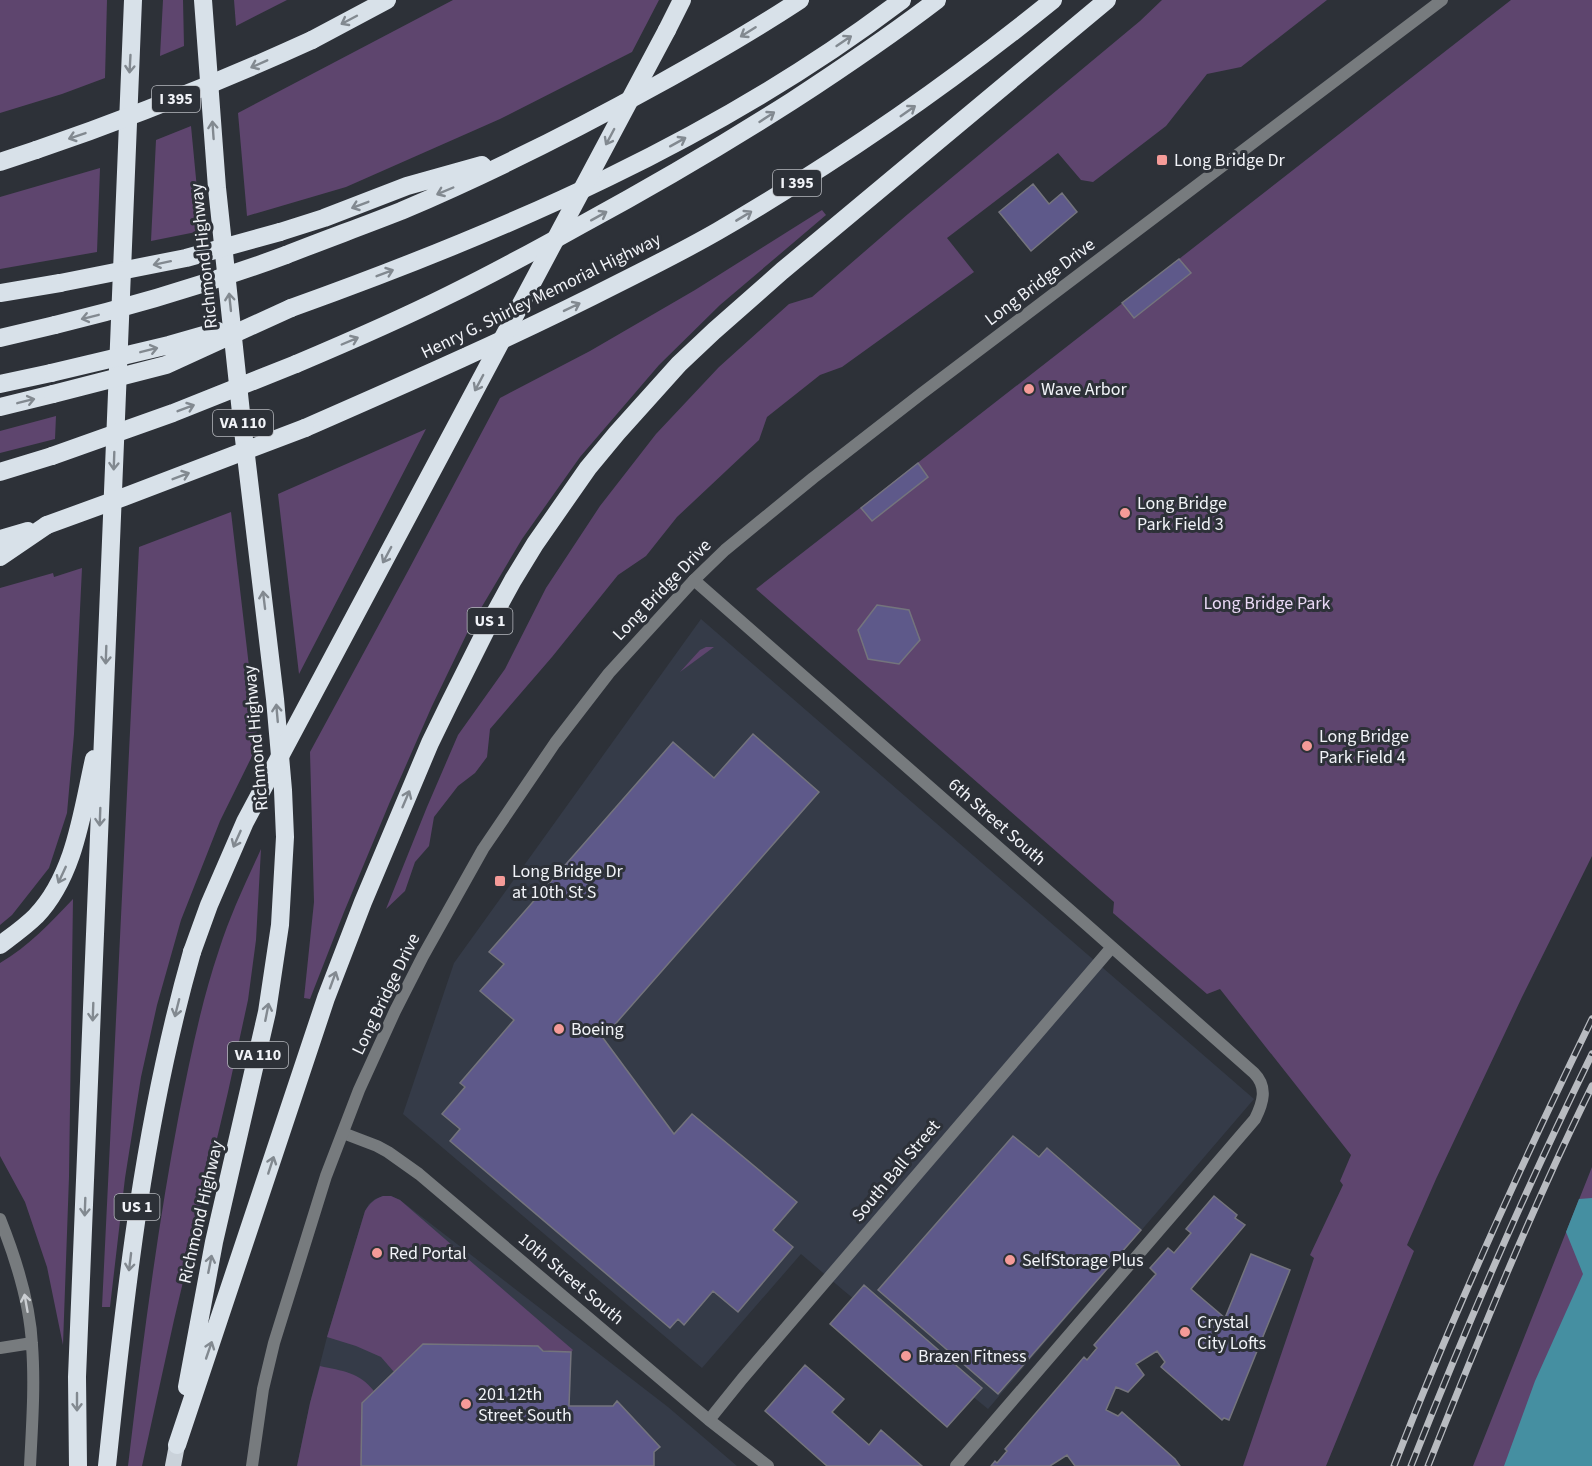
<svg xmlns="http://www.w3.org/2000/svg" width="1592" height="1466" font-family="'Source Sans 3',sans-serif">
<rect width="100%" height="100%" fill="#2d3138"/>
<path fill="#353b48" d="M 701,619 L 1254,1099 L 988,1409 L 843,1290 L 801,1254 L 702,1368 L 403,1114 L 454,963 Z
M 383,1196 L 391,1196 L 400,1200 L 668,1407 L 737,1466 L 297,1466 L 310,1403 L 327,1337 L 365,1211 L 369,1204 L 375,1199 Z"/>
<path fill="#5e456e" d="M 0,0 L 107,0 L 105,78 L 62,94 L 0,113 Z
M 163,0 L 183,0 L 184,46 L 160,56 Z
M 234,0 L 287,0 L 236,26 Z
M 453,0 L 659,0 L 632,52 L 500,119 L 346,187 L 247,216 L 238,113 Z
M 1162,0 L 1327,0 L 1241,67 L 1207,74 L 1166,126 L 1093,182 L 1081,180 L 1058,153 L 947,238 L 974,272 L 842,367 L 820,375 L 767,417 L 759,440 L 677,517 L 646,556 L 618,575 L 552,657 L 490,729 L 487,757 L 475,773 L 458,786 L 434,817 L 429,846 L 415,862 L 405,891 L 386,909 L 427,807 L 458,735 L 505,669 L 546,588 L 600,506 L 656,434 L 719,367 L 789,304 L 812,297 L 908,214 L 1140,21 Z
M 1511,0 L 1592,0 L 1592,856 L 1522,997 L 1436,1179 L 1407,1245 L 1414,1251 L 1326,1466 L 1243,1466 L 1314,1258 L 1310,1255 L 1343,1185 L 1340,1181 L 1351,1155 L 1220,989 L 1207,994 L 1113,913 L 1114,902 L 756,589 Z
M 191,126 L 201,231 L 151,241 L 156,140 Z
M 100,168 L 97,252 L 0,269 L 0,197 Z
M 822,210 L 826,215 L 720,305 L 659,365 L 580,457 L 522,539 L 471,625 L 432,706 L 389,804 L 344,912 L 310,999 L 304,998 L 314,902 L 310,752 L 408,571 L 500,398 L 590,351 L 695,290 Z
M 56,416 L 55,439 L 0,453 L 0,431 Z
M 426,429 L 299,674 L 278,494 Z
M 231,512 L 258,744 L 220,821 L 181,920 L 157,1005 L 141,1077 L 125,1178 L 110,1307 L 102,1307 L 139,547 Z
M 82,568 L 74,734 L 67,813 L 49,868 L 12,915 L 0,925 L 0,588 L 53,573 L 54,577 Z
M 706,647 L 714,647 L 680,672 L 700,650 Z
M 261,849 L 256,940 L 248,1000 L 228,1092 L 174,1320 L 142,1466 L 128,1466 C 142,1348 157,1230 179,1114 C 190,1059 201,1003 219,950 C 230,915 246,882 261,849 Z
M 73,899 L 69,1177 L 63,1345 L 47,1267 L 25,1202 L 0,1156 L 0,963 C 28,947 51,922 73,899 Z
M 1592,1167 L 1592,1466 L 1473,1466 Z
M 383,1196 L 391,1196 L 400,1200 L 573,1350 L 571,1352 L 423,1344 L 394,1372 L 381,1357 L 356,1346 L 327,1337 L 365,1211 C 370,1203 374,1199 383,1196 Z
M 320,1366 C 342,1371 359,1372 374,1391 L 362,1403 L 361,1466 L 297,1466 L 310,1403 Z"/>
<path fill="#458fa1" d="M 1592,1198 L 1592,1466 L 1504,1466 L 1535,1381 L 1583,1274 L 1566,1232 L 1579,1199 Z"/>
<path fill="#5e598a" stroke="#74747d" stroke-width="1.5" d="M 1033,184 L 1049,204 L 1062,193 L 1077,212 L 1031,251 L 999,212 Z
M 1179,259 L 1191,273 L 1134,318 L 1122,303 Z
M 918,463 L 928,477 L 872,521 L 861,508 Z
M 877,605 L 909,610 L 920,640 L 899,664 L 868,659 L 858,630 Z
M 753,734 L 819,792 L 603,1038 L 674,1134 L 692,1114 L 797,1202 L 773,1230 L 793,1247 L 738,1312 L 713,1291 L 684,1325 L 678,1319 L 670,1328 L 450,1141 L 460,1129 L 442,1114 L 465,1087 L 460,1083 L 514,1020 L 480,991 L 504,964 L 489,952 L 673,742 L 714,778 Z
M 1013,1136 L 1039,1157 L 1047,1148 L 1141,1230 L 998,1394 L 878,1290 Z
M 1214,1196 L 1237,1215 L 1235,1218 L 1245,1225 L 1191,1289 L 1225,1318 L 1251,1254 L 1290,1270 L 1229,1420 L 1224,1418 L 1222,1420 L 1161,1367 L 1165,1362 L 1157,1351 L 1136,1364 L 1144,1375 L 1128,1392 L 1116,1387 L 1106,1410 L 1118,1416 L 1122,1412 L 1175,1459 L 1180,1466 L 1075,1466 L 1067,1455 L 1050,1466 L 991,1466 L 995,1461 L 997,1463 L 1007,1451 L 1005,1449 L 1084,1357 L 1087,1360 L 1097,1348 L 1094,1345 L 1156,1274 L 1150,1268 L 1168,1248 L 1174,1253 L 1191,1233 L 1186,1229 Z
M 864,1285 L 982,1388 L 947,1427 L 830,1324 Z
M 423,1344 L 538,1346 L 543,1351 L 571,1352 L 569,1406 L 613,1406 L 617,1401 L 660,1447 L 654,1452 L 654,1466 L 361,1466 L 362,1403 Z
M 805,1365 L 844,1399 L 832,1412 L 869,1445 L 881,1430 L 922,1466 L 827,1466 L 765,1411 Z"/>
<g fill="none" stroke-linecap="round" stroke-linejoin="round">
<path stroke="#777b7e" stroke-width="12" d="M 694,580 L 1087,925 L 1254,1073 C 1268,1087 1263,1103 1255,1119 L 956,1466
M 343,1133 L 377,1146 L 388,1152 L 419,1174 L 709,1420 L 768,1466
M 709,1420 L 742,1379 L 1112,947"/>
<path stroke="#777b7e" stroke-width="12" d="M 0,1219 C 16,1259 30,1302 32,1345 C 35,1385 32,1426 30,1466
M 0,1348 L 32,1343
M 252,1466 L 263,1389 L 274,1343 L 326,1176 L 359,1090 L 395,1011 L 423,956 L 483,849 L 555,743 L 609,673 L 694,580 L 725,550 L 813,478 L 921,394 L 1442,0"/>
<path stroke="#cad2da" stroke-width="16" d="M 173,1466 L 177,1445"/>
<path stroke="#d8e1e9" stroke-width="18" d="M 667,30 L 682,0
M 312,40 L 387,0
M 0,162 L 36,150
M 280,232 L 324,218 L 407,186 L 482,165
M 286,255 C 324,240 363,226 401,211 C 488,174 572,132 655,86 C 704,59 753,31 800,0
M 0,293 L 60,283
M 291,308 C 506,231 719,139 902,0
M 0,338 L 55,325
M 296,364 C 348,342 399,320 449,295 C 494,273 538,249 581,225 C 653,186 723,145 792,101 C 841,69 890,36 937,0
M 0,384 L 51,373
M 0,407 L 53,394
M 305,428 C 410,382 515,336 617,284 C 651,267 685,250 718,231 C 835,163 947,86 1053,0
M 0,472 L 52,456
M 0,539 L 28,531
M 0,557 L 47,525
M 0,945 C 12,936 25,927 36,916 C 75,875 82,812 94,759
M 187,1387 L 214,1242 L 267,1012 L 280,925 L 285,837 L 283,790 L 275,699 L 242,422 L 217,188 L 203,0
M 177,1445 L 326,998 L 363,902 L 430,743 L 449,704 L 490,622 L 513,580 L 535,544 L 588,468 L 617,433 L 679,364 L 714,331 L 782,271 L 1107,0
M 78,1466 L 77,1377 L 133,0
M 107,1466 C 125,1293 144,1120 192,952"/>
<defs>
<path id="rail" d="M 1394,1466 C 1453,1314 1521,1165 1592,1019
M 1411,1466 C 1466,1327 1526,1188 1592,1054
M 1428,1466 C 1479,1338 1531,1210 1592,1086"/>
</defs>
<use href="#rail" stroke="#b8bbc0" stroke-width="7"/>
<use href="#rail" stroke="#2d3138" stroke-width="4.5" stroke-dasharray="14" stroke-linecap="butt"/>
<path stroke="#d8e1e9" stroke-width="18" d="M 36,150 C 130,118 222,81 312,40
M 60,283 L 186,258 L 280,232
M 55,325 C 134,306 210,283 286,255
M 51,373 L 169,345 L 218,331
M 53,394 L 166,365 L 291,308
M 52,456 L 173,413 L 296,364
M 47,525 L 124,497 L 305,428
M 192,952 L 209,905 L 245,822 L 667,30"/>
</g>
<defs><path id="oneway-shaft" d="M-6 0H5M1.5-3L5.5 0L1.5 3" fill="none" stroke-width="1.6" stroke-linecap="round" stroke-linejoin="round" transform="scale(1.5)"/></defs>
<g stroke="#828990">
<use href="#oneway-shaft" transform="translate(349 20) rotate(152)"/>
<use href="#oneway-shaft" transform="translate(748 32) rotate(148)"/>
<use href="#oneway-shaft" transform="translate(844 41) rotate(-34)"/>
<use href="#oneway-shaft" transform="translate(130 64) rotate(93)"/>
<use href="#oneway-shaft" transform="translate(259 64) rotate(156)"/>
<use href="#oneway-shaft" transform="translate(908 111) rotate(-35)"/>
<use href="#oneway-shaft" transform="translate(767 117) rotate(-33)"/>
<use href="#oneway-shaft" transform="translate(213 130) rotate(-94)"/>
<use href="#oneway-shaft" transform="translate(77 136) rotate(161)"/>
<use href="#oneway-shaft" transform="translate(610 137) rotate(118)"/>
<use href="#oneway-shaft" transform="translate(678 142) rotate(-29)"/>
<use href="#oneway-shaft" transform="translate(445 191) rotate(157)"/>
<use href="#oneway-shaft" transform="translate(360 205) rotate(159)"/>
<use href="#oneway-shaft" transform="translate(599 216) rotate(-29)"/>
<use href="#oneway-shaft" transform="translate(744 216) rotate(-31)"/>
<use href="#oneway-shaft" transform="translate(162 263) rotate(168)"/>
<use href="#oneway-shaft" transform="translate(385 273) rotate(-21)"/>
<use href="#oneway-shaft" transform="translate(230 302) rotate(-96)"/>
<use href="#oneway-shaft" transform="translate(572 307) rotate(-26)"/>
<use href="#oneway-shaft" transform="translate(90 317) rotate(166)"/>
<use href="#oneway-shaft" transform="translate(350 341) rotate(-23)"/>
<use href="#oneway-shaft" transform="translate(149 350) rotate(-14)"/>
<use href="#oneway-shaft" transform="translate(479 383) rotate(118)"/>
<use href="#oneway-shaft" transform="translate(26 401) rotate(-14)"/>
<use href="#oneway-shaft" transform="translate(186 408) rotate(-21)"/>
<use href="#oneway-shaft" transform="translate(114 461) rotate(92)"/>
<use href="#oneway-shaft" transform="translate(181 476) rotate(-21)"/>
<use href="#oneway-shaft" transform="translate(387 555) rotate(118)"/>
<use href="#oneway-shaft" transform="translate(264 600) rotate(-97)"/>
<use href="#oneway-shaft" transform="translate(106 655) rotate(92)"/>
<use href="#oneway-shaft" transform="translate(277 713) rotate(-95)"/>
<use href="#oneway-shaft" transform="translate(406 799) rotate(-67)"/>
<use href="#oneway-shaft" transform="translate(100 817) rotate(92)"/>
<use href="#oneway-shaft" transform="translate(237 839) rotate(114)"/>
<use href="#oneway-shaft" transform="translate(62 875) rotate(115)"/>
<use href="#oneway-shaft" transform="translate(333 980) rotate(-70)"/>
<use href="#oneway-shaft" transform="translate(177 1008) rotate(104)"/>
<use href="#oneway-shaft" transform="translate(93 1012) rotate(92)"/>
<use href="#oneway-shaft" transform="translate(267 1012) rotate(-79)"/>
<use href="#oneway-shaft" transform="translate(271 1165) rotate(-72)"/>
<use href="#oneway-shaft" transform="translate(85 1207) rotate(92)"/>
<use href="#oneway-shaft" transform="translate(130 1262) rotate(97)"/>
<use href="#oneway-shaft" transform="translate(210 1264) rotate(-79)"/>
<use href="#oneway-shaft" transform="translate(209 1350) rotate(-71)"/>
<use href="#oneway-shaft" transform="translate(77 1402) rotate(90)"/>
</g>
<use stroke="#cccfd3" href="#oneway-shaft" transform="translate(26 1303) rotate(-100)"/>
<g fill="#f59b98" stroke="#2d3138" stroke-width="2">
<rect x="1156" y="154" width="12" height="12" rx="3"/>
<circle cx="1029" cy="389" r="6"/>
<circle cx="1125" cy="513" r="6"/>
<circle cx="1307" cy="746" r="6"/>
<rect x="494" y="875" width="12" height="12" rx="3"/>
<circle cx="559" cy="1029" r="6"/>
<circle cx="377" cy="1253" r="6"/>
<circle cx="1010" cy="1260" r="6"/>
<circle cx="1185" cy="1332" r="6"/>
<circle cx="906" cy="1356" r="6"/>
<circle cx="466" cy="1404" r="6"/>
</g>
<g text-anchor="middle" dominant-baseline="central" stroke-width="6" stroke-linejoin="round" paint-order="stroke">
<g fill="#2d3138" stroke="#b6b9be" stroke-width="1.5">
<rect x="152" y="86" width="48" height="26" rx="4.5"/>
<rect x="773" y="170" width="48" height="26" rx="4.5"/>
<rect x="213" y="410" width="60" height="26" rx="4.5"/>
<rect x="467.5" y="608" width="45" height="26" rx="4.5"/>
<rect x="228" y="1042" width="60" height="26" rx="4.5"/>
<rect x="114.5" y="1194" width="45" height="26" rx="4.5"/>
</g>
<g font-size="16" font-weight="bold" fill="#f1f3f8">
<text x="176" y="99">I 395</text>
<text x="797" y="183">I 395</text>
<text x="243" y="423">VA 110</text>
<text x="490" y="621">US 1</text>
<text x="258" y="1055">VA 110</text>
<text x="137" y="1207">US 1</text>
</g>
<g font-size="18" fill="#f1f3f8" stroke="#2d3138" text-anchor="start">
<text x="1174" y="160">Long Bridge Dr</text>
<text x="1041" y="389">Wave Arbor</text>
<text x="1137" y="503">Long Bridge<tspan x="1137" dy="21">Park Field 3</tspan></text>
<text x="1319" y="736">Long Bridge<tspan x="1319" dy="21">Park Field 4</tspan></text>
<text x="512" y="871">Long Bridge Dr<tspan x="512" dy="21">at 10th St S</tspan></text>
<text x="571" y="1029">Boeing</text>
<text x="389" y="1253">Red Portal</text>
<text x="1022" y="1260">SelfStorage Plus</text>
<text x="1197" y="1322">Crystal<tspan x="1197" dy="21">City Lofts</tspan></text>
<text x="918" y="1356">Brazen Fitness</text>
<text x="478" y="1394">201 12th<tspan x="478" dy="21">Street South</tspan></text>
</g>
<g font-size="18" fill="#f1f3f8" stroke="#2d3138">
<text transform="translate(204 256) rotate(-96)">Richmond Highway</text>
<text transform="translate(1040 282) rotate(-37)">Long Bridge Drive</text>
<text transform="translate(541 296) rotate(-26)">Henry G. Shirley Memorial Highway</text>
<text transform="translate(662 590) rotate(-46)">Long Bridge Drive</text>
<text transform="translate(256 738) rotate(-95)">Richmond Highway</text>
<text transform="translate(997 822) rotate(41)">6th Street South</text>
<text transform="translate(386 994) rotate(-64)">Long Bridge Drive</text>
<text transform="translate(896 1171) rotate(-50)">South Ball Street</text>
<text transform="translate(201 1212) rotate(-77)">Richmond Highway</text>
<text transform="translate(571 1279) rotate(40)">10th Street South</text>
</g>
<g font-size="18" fill="#ead9f6" stroke="#2d3138">
<text x="1267" y="603">Long Bridge Park</text>
</g>
</g>
</svg>
